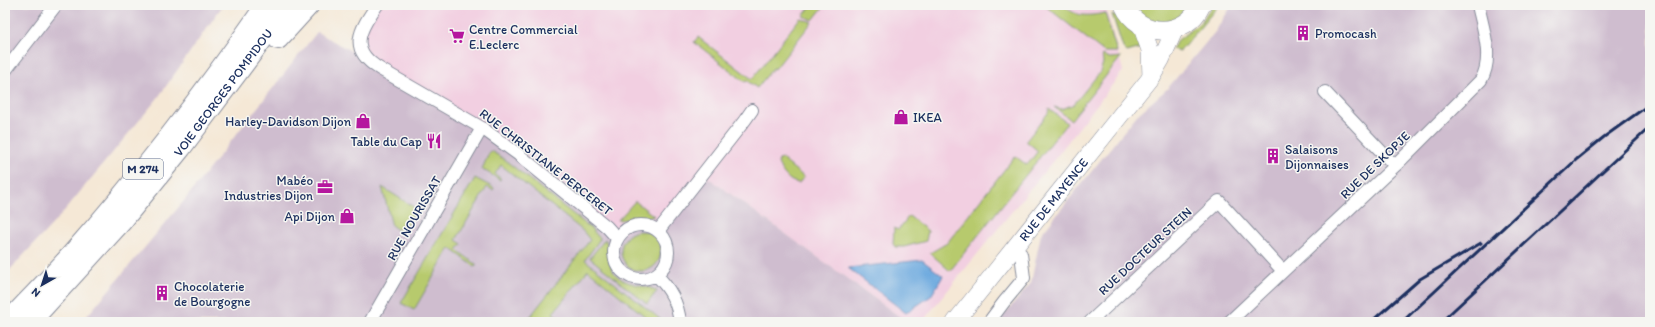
<svg xmlns="http://www.w3.org/2000/svg" width="1655" height="327" font-family="Itim,sans-serif">
<rect width="100%" height="100%" fill="#f6f6f2"/>
<filter id="ink" filterUnits="userSpaceOnUse"><feTurbulence type="fractalNoise" baseFrequency=".025" numOctaves="2"/><feDisplacementMap in="SourceGraphic" scale="8" xChannelSelector="R" yChannelSelector="G"/><feConvolveMatrix kernelMatrix="1 2 1 2 8 2 1 2 1" color-interpolation-filters="sRGB"/></filter>
<filter id="wash" filterUnits="userSpaceOnUse"><feTurbulence type="fractalNoise" baseFrequency=".012" numOctaves="4" result="noise"/><feDisplacementMap in="SourceGraphic" scale="16" xChannelSelector="R" yChannelSelector="G"/><feGaussianBlur stdDeviation="0.9" result="paint"/><feColorMatrix in="noise" values="0 0 0 0 0 0 0 0 0 0 0 0 0 0 0 0 0 1.4 0 .05"/><feComposite in="paint" operator="in"/></filter>
<g filter="url(#wash)">
<rect width="100%" height="100%" fill="#f5e8d6"/>
<path fill="#f2cfe1" d="M 378,5 L 1105,5 L 1123,71 L 1053,161 L 922,322 L 907,322 L 703,174 L 658,231 L 649,226 L 640,225 L 631,227 L 617,238 L 367,60 L 360,34 Z"/>
<path fill="#cfbdcf" d="M 5,5 L 223,5 L 157,99 L 60,216 L 5,275 Z
M 1232,5 L 1650,5 L 1650,322 L 998,322 L 1031,283 L 1041,234 L 1137,115 L 1167,89 L 1215,32 Z
M 317,32 L 367,60 L 482,128 L 617,238 L 631,227 L 640,225 L 649,226 L 658,230 L 703,174 L 907,322 L 82,322 L 183,202 Z"/>
<path fill="#b7ca6d" stroke="#697c66" d="M 812,5 L 825,5 L 813,20 L 803,16 Z
M 1044,5 L 1064,5 C 1075,18 1090,16 1105,13 L 1117,52 L 1104,52 Z
M 1132,5 L 1193,5 L 1186,14 L 1167,24 L 1145,19 Z
M 1214,5 L 1219,5 L 1182,49 L 1180,51 L 1172,49 L 1178,40 L 1200,23 Z
M 1112,14 C 1126,18 1139,36 1145,47 L 1127,52 L 1123,48 Z
M 800,18 L 812,22 L 775,69 L 773,68 L 757,88 L 747,81 L 745,82 L 694,42 L 698,37 L 752,79 Z
M 1102,55 L 1110,58 L 1121,57 L 1071,120 L 1054,107 L 1062,109 L 1074,104 L 1100,72 L 1103,63 Z
M 1049,109 L 1067,123 L 950,271 L 930,253 L 947,243 L 1015,156 L 1027,165 L 1038,151 L 1026,141 L 1048,113 Z
M 490,151 L 493,152 L 505,160 L 592,229 L 600,239 L 585,260 L 664,322 L 652,322 L 588,270 L 553,313 L 565,322 L 536,321 L 526,322 L 590,240 L 583,231 L 501,165 L 495,174 L 501,179 L 500,180 L 482,169 Z
M 782,159 L 804,177 L 799,183 C 789,183 781,171 778,163 L 779,160 Z
M 475,178 L 494,188 L 493,190 L 487,187 L 456,240 L 462,244 L 457,250 L 477,265 L 475,267 L 450,248 L 414,310 L 401,303 Z
M 382,187 L 417,209 L 403,233 L 392,226 Z
M 635,201 L 654,216 L 645,219 L 618,220 Z
M 909,216 L 928,231 L 926,241 L 904,247 L 895,247 L 893,244 L 894,228 L 898,230 Z
M621 251a20 20 0 1 1 40 0a20 20 0 1 1-40 0Z
M 605,239 C 610,247 607,258 611,267 C 620,287 641,282 657,291 L 647,304 L 590,258 Z"/>
<path fill="#6eaadf" stroke="#446c9e" d="M 922,260 L 943,276 L 931,296 L 906,313 L 848,268 Z"/>
</g>
<g filter="url(#ink)">
<g fill="none" stroke-linecap="round" stroke-linejoin="round">
<defs>
<path id="minor" d="M 377,5 C 360,30 347,49 380,69 L 482,128 L 519,155 L 607,227 L 617,238
M 5,71 L 56,5
M 1325,92 L 1395,166
M614 252a27 27 0 1 1 54 0a27 27 0 1 1-54 0Z
M 658,231 L 745,120 L 752,110
M 656,275 C 669,287 678,304 680,322
M 370,322 L 482,128
M 989,322 L 1004,302 L 1024,278 L 1021,254 L 1014,249
M 1090,322 L 1219,201 L 1283,271
M 1229,322 L 1395,166 L 1481,80 C 1494,58 1483,29 1478,5"/>
<g id="secondary">
<path d="M 1141,25 L 1150,50 L 1151,77"/>
<path id="s1" d="M 955,322 L 1151,77 L 1161,60 L 1175,29"/>
</g>
<path id="primary" d="M 1124,5 C 1139,39 1186,38 1201,5"/>
<g id="trunk">
<path d="M 278,39 L 309,5"/>
<path d="M 8,322 C 29,299 52,277 72,254 C 142,175 206,91 266,5"/>
<path id="s2" d="M 30,322 L 122,221 L 181,148 L 288,5"/>
</g>
</defs>
<use href="#minor" stroke="#888c9a" stroke-width="14"/>
<use href="#secondary" stroke="#888c9a" stroke-width="18"/>
<use href="#primary" stroke="#888c9a" stroke-width="20"/>
<use href="#trunk" stroke="#888c9a" stroke-width="22"/>
<use href="#minor" stroke="#fff" stroke-width="12"/>
<use href="#secondary" stroke="#fff" stroke-width="17"/>
<use href="#primary" stroke="#fff" stroke-width="19"/>
<use href="#trunk" stroke="#fff" stroke-width="20"/>
<path stroke="#1b2f5e" stroke-width="3" d="M 1371,322 L 1420,279 L 1481,243
M 1402,322 L 1577,159 L 1604,137 L 1650,104
M 1441,322 L 1650,127"/>
</g>
</g>
<defs>
<symbol id="building-bare" viewBox="-9 -9 18 18"><path d="M-4-6H4V6H1V3H-1V6H-4ZM-2.5-4.3h1.7v1.8h-1.7ZM.8-4.3h1.7v1.8H.8ZM-2.5-1h1.7V.8h-1.7ZM.8-1h1.7V.8H.8Z" fill="#b5179e" stroke="#f6f6f2" stroke-width="2.5" paint-order="stroke"/></symbol>
<symbol id="supermarket-bare" viewBox="-9 -9 18 18"><path d="M-6-5.5h2.5l.6 2H6L4.5 2H-2.5L-4.4-4H-6ZM-1.5 3.2a1.3 1.3 0 1 0 .1 0ZM3 3.2a1.3 1.3 0 1 0 .1 0Z" fill="#b5179e" stroke="#f6f6f2" stroke-width="2.5" paint-order="stroke"/></symbol>
<symbol id="shop-bare" viewBox="-9 -9 18 18"><path d="M-5-2.5h2.3a2.7 3.5 0 0 1 5.4 0H5L5.5 6h-11ZM-1.5-2.5h3a1.5 2.3 0 0 0-3 0Z" fill="#b5179e" stroke="#f6f6f2" stroke-width="2.5" paint-order="stroke"/></symbol>
<symbol id="restaurant-bare" viewBox="-9 -9 18 18"><path d="M-5-6h1v4h1v-4h1v4h1v-4h1v5L-1.5 .5V6h-2V.5L-5-1ZM5-6V6H3V1.5H1.5Q1.5-4 5-6Z" fill="#b5179e" stroke="#f6f6f2" stroke-width="2.5" paint-order="stroke"/></symbol>
<symbol id="office-bare" viewBox="-9 -9 18 18"><path d="M-6-3h4V-5.5h4V-3h4V5H-6ZM-1-4.5V-3h2v-1.5ZM-6 0V1H6V0Z" fill="#b5179e" stroke="#f6f6f2" stroke-width="2.5" paint-order="stroke"/></symbol>
</defs>
<g fill-rule="evenodd">
<use href="#building-bare" x="1292" y="22" width="22" height="22"/>
<use href="#supermarket-bare" x="446" y="25" width="22" height="22"/>
<use href="#shop-bare" x="890" y="106" width="22" height="22"/>
<use href="#shop-bare" x="352" y="110" width="22" height="22"/>
<use href="#restaurant-bare" x="423" y="130" width="22" height="22"/>
<use href="#building-bare" x="1262" y="145" width="22" height="22"/>
<use href="#office-bare" x="314" y="176" width="22" height="22"/>
<use href="#shop-bare" x="336" y="205" width="22" height="22"/>
<use href="#building-bare" x="151" y="282" width="22" height="22"/>
</g>
<g text-anchor="middle" dominant-baseline="central" stroke-width="3" stroke-linejoin="round" paint-order="stroke">
<rect fill="#f6f6f2" stroke="#5d6b8a" stroke-width="1" x="123" y="159" width="40" height="20" rx="3"/>
<g font-size="12" font-weight="bold" fill="#1b2f5e">
<text x="143" y="169">M 274</text>
</g>
<g font-size="13" fill="#1b2f5e" stroke="#f6f6f2" text-anchor="start">
<text x="469" y="29">Centre Commercial<tspan x="469" dy="15">E.Leclerc</tspan></text>
<text x="1315" y="33">Promocash</text>
<text x="913" y="117">IKEA</text>
<text x="351" y="121" text-anchor="end">Harley-Davidson Dijon</text>
<text x="422" y="141" text-anchor="end">Table du Cap</text>
<text x="1285" y="149">Salaisons<tspan x="1285" dy="15">Dijonnaises</tspan></text>
<text x="313" y="180" text-anchor="end">Mabéo<tspan x="313" dy="15">Industries Dijon</tspan></text>
<text x="335" y="216" text-anchor="end">Api Dijon</text>
<text x="174" y="286">Chocolaterie<tspan x="174" dy="15">de Bourgogne</tspan></text>
</g>
<g font-size="13" fill="#1b2f5e" stroke="#f6f6f2">
<text stroke="none"><textPath href="#s2" startOffset="300">VOIE GEORGES POMPIDOU</textPath></text>
<text transform="translate(546 162) rotate(38)">RUE CHRISTIANE PERCERET</text>
<text transform="translate(1375 165) rotate(-44)">RUE DE SKOPJE</text>
<text stroke="none"><textPath href="#s1" startOffset="157">RUE DE MAYENCE</textPath></text>
<text transform="translate(414 218) rotate(-60)">RUE NOURISSAT</text>
<text transform="translate(1145 251) rotate(-43)">RUE DOCTEUR STEIN</text>
</g>
</g>
<rect width="1655" height="327" fill="none" stroke="#f6f6f2" stroke-width="20"/>
<g transform="translate(42 285) rotate(219)" stroke="#f6f6f2" stroke-width="3" paint-order="stroke">
<path d="M0-3L7 15L0 10L-7 15Z" fill="#1b2f5e"/>
<text y="-6" font-size="11" font-weight="bold" text-anchor="middle" fill="#1b2f5e">N</text>
</g>
</svg>
